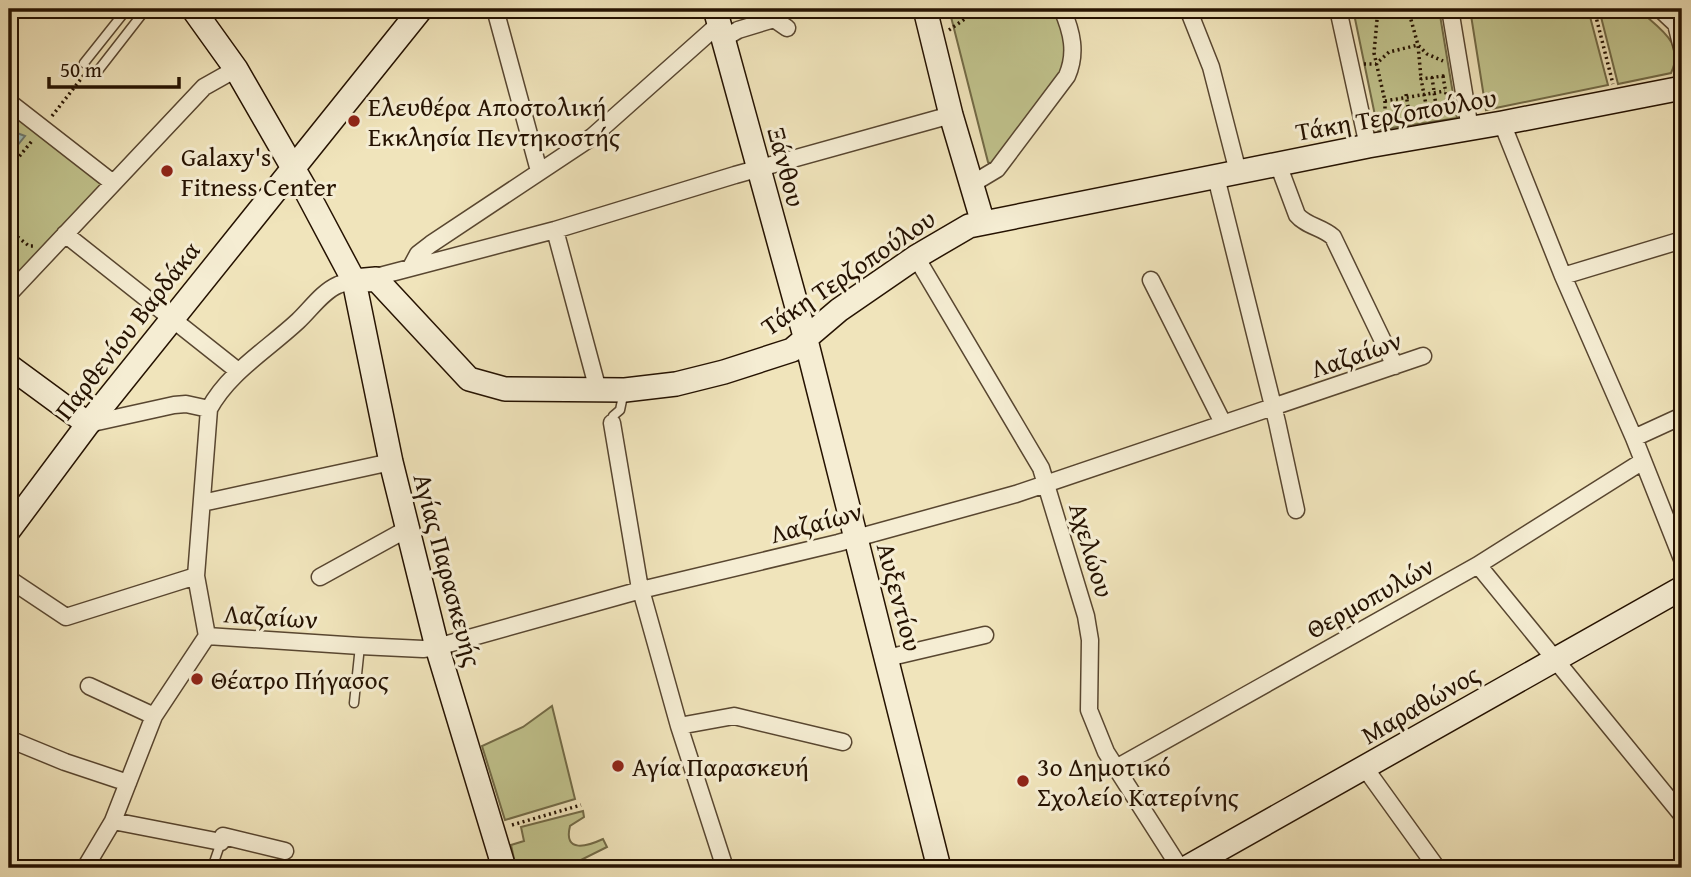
<svg xmlns="http://www.w3.org/2000/svg" width="1691" height="877" font-family="'Gentium Book Plus',serif">
<rect width="100%" height="100%" fill="#f0e4bb"/>
<filter id="stains"><feTurbulence type="fractalNoise" baseFrequency=".00286" numOctaves="4"/><feColorMatrix values="0 0 0 0 .2 0 0 0 0 .09 0 0 0 0 .02 0 0 0 .5 -.17"/></filter>
<radialGradient id="worn" r=".72"><stop offset=".6" stop-color="#630" stop-opacity="0"/><stop offset="1" stop-color="#630" stop-opacity=".3"/></radialGradient>
<path fill="#c0c28c" stroke="#726a46" stroke-width="2" d="M 949,9 L 1053,9 L 1063,21 L 1070,71 L 993,165 L 988,162 Z
M 1353,9 L 1439,9 L 1457,118 L 1378,130 Z
M 1470,9 L 1588,9 L 1608,85 L 1486,110 Z
M 1599,9 L 1638,9 C 1658,28 1686,42 1671,73 L 1618,84 Z
M 9,111 L 103,184 L 9,283 Z
M 552,706 L 575,799 L 505,820 L 482,746 L 523,727 Z
M 583,811 L 584,817 L 570,826 C 563,854 588,846 603,839 L 607,847 L 565,868 L 516,868 L 511,845 L 524,841 L 521,827 Z"/>
<path fill="#9dbdb9" stroke="#6d796f" stroke-width="2" d="M 9,130 L 25,136 L 9,156 Z"/>
<g fill="none" stroke-linecap="round" stroke-linejoin="round">
<defs>
<path id="lane" d="M 1676,24 L 1678,9
M 84,63 L 127,9
M 97,72 L 146,9
M 612,423 L 613,416 L 620,410 L 624,391
M 354,703 L 360,646
M 9,778 L 9,781
M 212,868 L 221,842"/>
<path id="street" d="M 495,9 L 539,171
M 1188,9 L 1211,67 L 1238,172
M 1338,9 L 1368,146
M 1450,9 L 1470,129
M 1660,9 L 1676,24 L 1682,27
M 1676,24 L 1682,48
M 723,39 L 738,30 L 774,19 L 787,28
M 9,102 L 113,183
M 1502,123 L 1563,276 L 1634,438 L 1682,559
M 1278,164 L 1297,215 C 1306,226 1322,227 1333,237 L 1395,366
M 1216,177 L 1277,422 L 1296,510
M 972,184 L 997,169 L 1067,76 C 1077,53 1072,32 1062,9
M 555,230 L 598,390
M 65,234 L 238,371
M 916,257 L 1041,468 L 1086,616 L 1090,640 L 1089,710 L 1106,752 L 1180,868
M 411,267 L 418,254 L 431,244 L 592,137 L 719,24
M 1563,276 L 1682,240
M 372,278 L 555,230 L 735,175 L 951,115
M 1151,280 L 1223,423
M 9,294 L 204,87 L 236,69
M 612,423 L 639,583 L 679,726 L 725,868
M 88,424 L 174,405 L 186,404 L 209,409
M 1634,438 L 1682,416
M 202,503 L 391,462
M 1478,565 L 1682,815
M 320,577 L 407,529
M 9,579 L 66,617 L 196,576
M 207,636 L 360,646 L 423,649 L 437,647 L 641,590 L 838,543 L 1016,494 L 1423,356
M 887,658 L 985,635
M 89,686 L 154,716
M 679,726 L 734,716 L 843,742
M 9,739 L 65,762 L 128,783
M 1116,768 L 1478,565 L 1643,461
M 1365,768 L 1437,868
M 113,821 L 221,842 L 223,836 L 285,851
M 85,868 L 113,821 L 154,716 L 207,636 L 196,576 L 209,409 C 229,372 267,350 298,321 C 310,310 322,292 338,285 C 343,283 349,282 354,281"/>
<path id="secondary" d="M 193,9 L 236,69 L 304,187 L 354,281 L 391,462 L 437,647 L 504,868
M 715,9 L 806,340 L 939,868
M 925,9 L 951,115 L 983,223
M 354,281 L 376,279 L 469,379 L 505,389 L 625,390 L 676,384 L 724,372 L 792,350 L 839,310 L 916,257 L 969,226 L 1368,146 L 1502,123 L 1682,88
M 9,366 L 88,424
M 9,530 L 88,424 L 421,9
M 1186,868 L 1682,588"/>
</defs>
<use href="#lane" stroke="#584630" stroke-width="11"/>
<use href="#street" stroke="#584630" stroke-width="19"/>
<use href="#secondary" stroke="#251201" stroke-width="26"/>
<path stroke="#251201" stroke-width="3.5" stroke-dasharray="2 3.5" stroke-linecap="butt" d="M 1378,9 L 1374,53 L 1385,101 L 1385,124
M 1408,9 L 1418,45 L 1421,78
M 1594,9 L 1613,84
M 949,30 L 979,9
M 1364,64 L 1376,64 L 1389,52 L 1418,45 L 1427,54 L 1443,61
M 1443,76 L 1449,112 L 1428,115 L 1421,79 Z
M 1432,77 L 1437,113
M 1406,94 L 1410,119
M 1385,101 L 1445,91
M 52,116 L 84,75
M 9,169 L 32,141
M 9,230 L 29,246 L 33,246
M 512,825 L 581,805"/>
<use href="#lane" stroke="#f5edd3" stroke-width="8"/>
<use href="#street" stroke="#f5edd3" stroke-width="16"/>
<use href="#secondary" stroke="#f5edd3" stroke-width="23"/>
</g>
<g fill="#8f2418" stroke="#f5edd3" stroke-width="2.5">
<circle cx="354" cy="121" r="7"/>
<circle cx="167" cy="171" r="7"/>
<circle cx="197" cy="679" r="7"/>
<circle cx="618" cy="766" r="7"/>
<circle cx="1023" cy="781" r="7"/>
</g>
<g text-anchor="middle" dominant-baseline="central" stroke-width="6" stroke-linejoin="round" paint-order="stroke">
<g font-size="26" fill="#251201" stroke="#f5edd3" text-anchor="start">
<text x="368" y="106">Ελευθέρα Αποστολική<tspan x="368" dy="30">Εκκλησία Πεντηκοστής</tspan></text>
<text x="181" y="156">Galaxy's<tspan x="181" dy="30">Fitness Center</tspan></text>
<text x="211" y="679">Θέατρο Πήγασος</text>
<text x="632" y="766">Αγία Παρασκευή</text>
<text x="1037" y="766">3ο Δημοτικό<tspan x="1037" dy="30">Σχολείο Κατερίνης</tspan></text>
</g>
<g font-size="26" fill="#251201" stroke="#f5edd3">
<text transform="translate(1396 114) rotate(-10)">Τάκη Τερζοπούλου</text>
<text transform="translate(787 167) rotate(75)">Ξάνθου</text>
<text transform="translate(848 272) rotate(-34)">Τάκη Τερζοπούλου</text>
<text transform="translate(127 330) rotate(-52)">Παρθενίου Βαρδάκα</text>
<text transform="translate(1356 354) rotate(-19)">Λαζαίων</text>
<text transform="translate(816 522) rotate(-15)">Λαζαίων</text>
<text transform="translate(1092 550) rotate(73)">Αχελώου</text>
<text transform="translate(448 570) rotate(75)">Αγίας Παρασκευής</text>
<text transform="translate(900 597) rotate(75)">Αυξεντίου</text>
<text transform="translate(1370 597) rotate(-29)">Θερμοπυλών</text>
<text transform="translate(271 616) rotate(4)">Λαζαίων</text>
<text transform="translate(1420 704) rotate(-30)">Μαραθώνος</text>
</g>
</g>
<rect width="1691" height="877" fill="none" stroke="#f0e4bb" stroke-width="35"/>
<rect x="10" y="10" width="1670" height="856" fill="none" stroke="#251201" stroke-width="3.5"/>
<rect x="18" y="18" width="1656" height="842" fill="none" stroke="#251201" stroke-width="2"/>
<path d="M49 77v10h130v-10" fill="none" stroke="#251201" stroke-width="3.5"/>
<text x="60" y="77" font-size="21" fill="#251201" stroke="#f5edd3" stroke-width="5" paint-order="stroke">50 m</text>
<rect width="100%" height="100%" filter="url(#stains)"/>
<rect width="100%" height="100%" fill="url(#worn)"/>
</svg>
